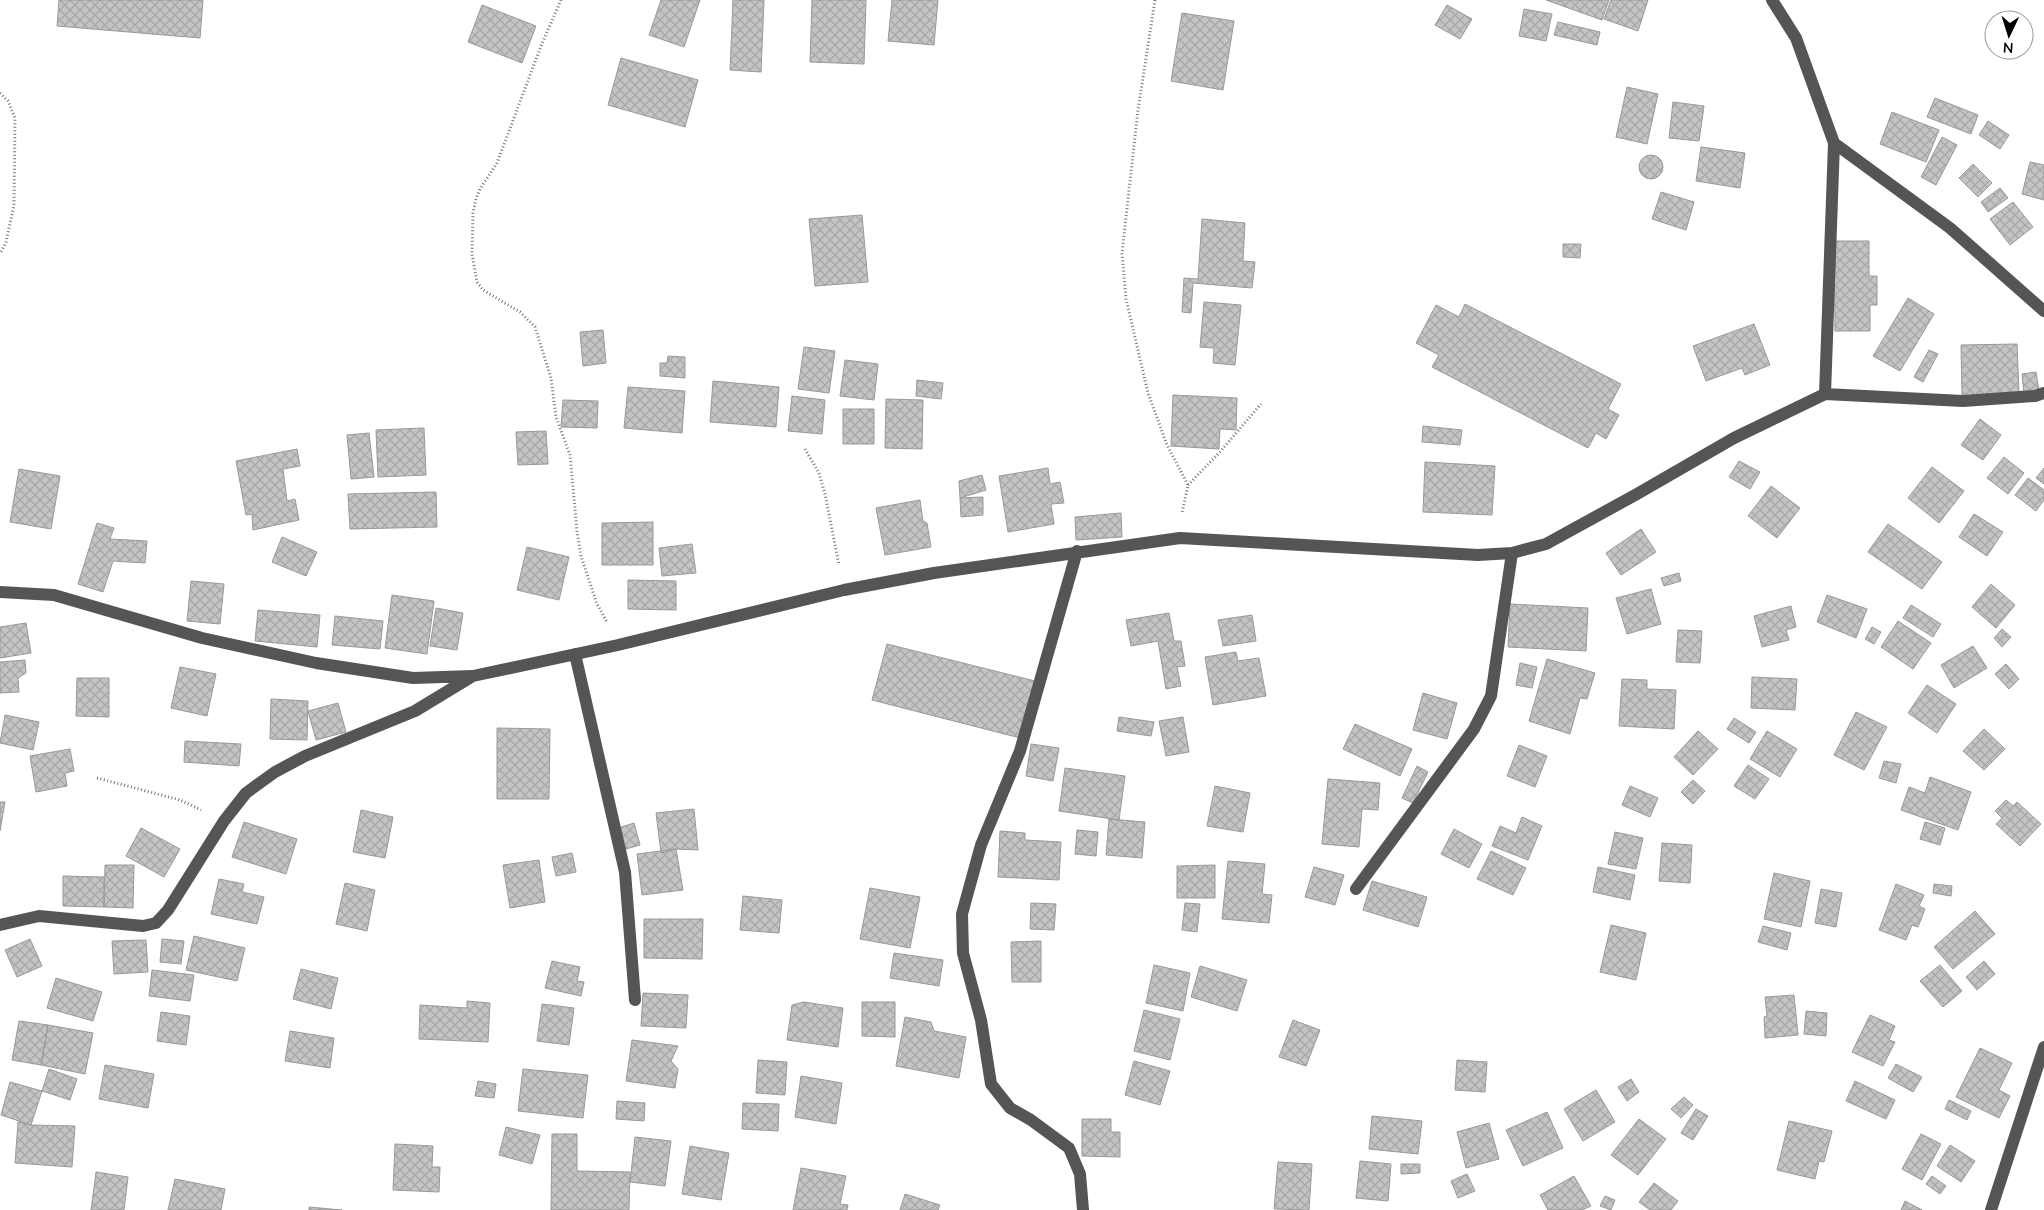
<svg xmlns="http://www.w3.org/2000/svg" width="2044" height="1210" font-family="'Nunito Sans',sans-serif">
<defs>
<pattern id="building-cross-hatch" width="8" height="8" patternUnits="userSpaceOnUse" patternTransform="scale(1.25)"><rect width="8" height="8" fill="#c4c4c4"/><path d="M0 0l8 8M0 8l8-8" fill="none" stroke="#a7a7a7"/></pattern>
</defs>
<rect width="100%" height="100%" fill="#fff"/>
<path fill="url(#building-cross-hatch)" stroke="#999" d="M 59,0 L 203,0 L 200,38 L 57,26 Z
M 661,0 L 700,0 L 684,47 L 649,35 Z
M 733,0 L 764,0 L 761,72 L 730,70 Z
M 812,0 L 866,0 L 864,64 L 810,62 Z
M 892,0 L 938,0 L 934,45 L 888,41 Z
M 1546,0 L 1609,0 L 1602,20 Z
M 1611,0 L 1648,0 L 1638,31 L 1604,19 Z
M 482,5 L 536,26 L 522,63 L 468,42 Z
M 1447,5 L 1472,19 L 1460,39 L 1435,25 Z
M 1524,9 L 1552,14 L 1546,41 L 1519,36 Z
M 1182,13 L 1234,21 L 1223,90 L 1171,81 Z
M 1558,22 L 1600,32 L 1597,45 L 1554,35 Z
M 621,58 L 698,80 L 685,127 L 608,105 Z
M 1627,87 L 1658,94 L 1647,144 L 1616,137 Z
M 1935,98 L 1978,115 L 1971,134 L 1927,117 Z
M 1673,102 L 1704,106 L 1699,141 L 1669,138 Z
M 1892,112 L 1939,130 L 1926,162 L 1880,144 Z
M 1988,121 L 2009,135 L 2000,149 L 1979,135 Z
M 1942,137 L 1957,145 L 1936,185 L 1921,177 Z
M 1701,147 L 1745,153 L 1740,188 L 1696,181 Z
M1639 167a12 12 0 1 1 24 0a12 12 0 1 1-24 0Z
M 2030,162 L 2044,165 L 2044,200 L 2022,194 Z
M 1973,164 L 1992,183 L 1978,197 L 1959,178 Z
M 2000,188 L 2008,198 L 1988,212 L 1981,202 Z
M 1661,192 L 1694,202 L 1686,230 L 1652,219 Z
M 2013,202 L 2033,227 L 2010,245 L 1990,219 Z
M 862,215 L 868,282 L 815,286 L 809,219 Z
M 1202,219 L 1245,223 L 1243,261 L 1255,262 L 1252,288 L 1193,283 L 1191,313 L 1182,312 L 1184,278 L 1198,279 Z
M 1834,241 L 1869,241 L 1869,276 L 1877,276 L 1877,305 L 1870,305 L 1870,331 L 1835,331 Z
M 1563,244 L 1581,244 L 1580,258 L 1563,257 Z
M 1908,298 L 1934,314 L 1900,371 L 1873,356 Z
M 1204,302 L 1241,305 L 1235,365 L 1213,363 L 1214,348 L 1200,347 Z
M 1465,304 L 1621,384 L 1608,409 L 1619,415 L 1606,439 L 1596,433 L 1588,448 L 1432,367 L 1439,355 L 1416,343 L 1436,305 L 1459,317 Z
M 1754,324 L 1770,365 L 1745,375 L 1742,368 L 1706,381 L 1693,346 Z
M 603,330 L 606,363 L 583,366 L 580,332 Z
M 2017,344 L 2019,395 L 1962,396 L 1961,345 Z
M 804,347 L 835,351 L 829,393 L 798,389 Z
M 1929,350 L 1938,354 L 1923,382 L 1914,377 Z
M 668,356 L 685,357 L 685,378 L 660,376 L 660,363 L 667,363 Z
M 845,360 L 878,364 L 874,400 L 840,396 Z
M 2036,372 L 2039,391 L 2024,393 L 2022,374 Z
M 917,380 L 943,383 L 941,399 L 916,396 Z
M 713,381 L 779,387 L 776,427 L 710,422 Z
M 628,387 L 685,391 L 682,433 L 624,428 Z
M 1173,395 L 1237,398 L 1236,430 L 1220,429 L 1219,449 L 1171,446 Z
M 792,396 L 825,400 L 822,434 L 788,431 Z
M 886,399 L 923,400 L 922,449 L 885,448 Z
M 563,400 L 598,401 L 597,428 L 561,427 Z
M 843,409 L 874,409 L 874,444 L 843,444 Z
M 1980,419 L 2001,435 L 1983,460 L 1961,445 Z
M 1423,426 L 1462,430 L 1460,445 L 1422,442 Z
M 424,428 L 426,475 L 378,477 L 376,430 Z
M 546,431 L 548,464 L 518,465 L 516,432 Z
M 369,433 L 374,477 L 351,479 L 347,435 Z
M 297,449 L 300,466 L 283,469 L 287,501 L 295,499 L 299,520 L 253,530 L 252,514 L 246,515 L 236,461 Z
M 2004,457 L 2024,473 L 2008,494 L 1987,478 Z
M 1739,461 L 1760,472 L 1750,489 L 1729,477 Z
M 1425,462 L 1495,466 L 1492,515 L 1423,512 Z
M 1932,467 L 1964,491 L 1939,523 L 1908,498 Z
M 1048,468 L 1050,484 L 1060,482 L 1064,503 L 1051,504 L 1054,524 L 1008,532 L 999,476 Z
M 2044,468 L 2044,484 L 2036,478 Z
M 19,469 L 60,476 L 51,529 L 10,522 Z
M 982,475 L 986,490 L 960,498 L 959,481 Z
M 2028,478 L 2044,490 L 2044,500 L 2036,511 L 2015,495 Z
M 1771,486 L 1800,508 L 1777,538 L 1748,516 Z
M 436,492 L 437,527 L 350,529 L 348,494 Z
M 983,497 L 983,515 L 961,517 L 960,498 Z
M 920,500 L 923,521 L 927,523 L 931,547 L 885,555 L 876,508 Z
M 1121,513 L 1122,537 L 1076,540 L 1075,517 Z
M 1974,514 L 2003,532 L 1987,556 L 1959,537 Z
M 653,522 L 653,565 L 602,565 L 602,523 Z
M 97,523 L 114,528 L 110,539 L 147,541 L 145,563 L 113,561 L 103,592 L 78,584 Z
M 1888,524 L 1942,562 L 1922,589 L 1868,552 Z
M 1641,529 L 1656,552 L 1621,575 L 1606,553 Z
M 282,537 L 317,552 L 306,576 L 272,562 Z
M 692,544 L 696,573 L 662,576 L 659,548 Z
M 527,547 L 569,557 L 559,600 L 517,590 Z
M 1679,573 L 1681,581 L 1664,586 L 1661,578 Z
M 628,580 L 676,581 L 676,610 L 628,609 Z
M 191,581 L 224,584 L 220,624 L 187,621 Z
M 1991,584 L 2015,605 L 1996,628 L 1972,607 Z
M 1651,589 L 1661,624 L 1627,634 L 1616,598 Z
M 392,595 L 434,601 L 427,654 L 385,648 Z
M 1827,595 L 1867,609 L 1856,638 L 1817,622 Z
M 1510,604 L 1588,608 L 1586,651 L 1508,647 Z
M 1911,605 L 1941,624 L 1933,637 L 1903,618 Z
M 1791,606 L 1796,627 L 1786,630 L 1789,640 L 1762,647 L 1754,616 Z
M 436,608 L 463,613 L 457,650 L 430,646 Z
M 258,610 L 320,615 L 317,647 L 255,641 Z
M 1169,613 L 1174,641 L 1181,641 L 1185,666 L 1177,667 L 1181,686 L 1166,689 L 1158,641 L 1131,646 L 1126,620 Z
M 1252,615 L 1256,641 L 1223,646 L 1218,620 Z
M 335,616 L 383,621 L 380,649 L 332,645 Z
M 1898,621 L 1931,643 L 1913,669 L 1881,647 Z
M 26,623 L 31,653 L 0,658 L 0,627 Z
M 1872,627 L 1881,632 L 1874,644 L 1865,639 Z
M 2002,629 L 2011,637 L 2002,647 L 1994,638 Z
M 1678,630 L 1702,631 L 1700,663 L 1676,662 Z
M 887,644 L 1035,681 L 1020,738 L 872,700 Z
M 1973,646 L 1987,668 L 1954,688 L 1941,665 Z
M 1236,652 L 1238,661 L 1259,658 L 1266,696 L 1213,705 L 1205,657 Z
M 1547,659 L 1595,673 L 1587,699 L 1580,698 L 1570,734 L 1529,721 Z
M 25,660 L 26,673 L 18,678 L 19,692 L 0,693 L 0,662 Z
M 1520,663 L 1537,667 L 1532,688 L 1516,685 Z
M 2006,664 L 2019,679 L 2009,689 L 1995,674 Z
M 180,667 L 216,674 L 207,716 L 171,708 Z
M 1752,677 L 1797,679 L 1795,710 L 1751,708 Z
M 77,678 L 109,678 L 109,717 L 76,716 Z
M 1622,679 L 1647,680 L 1647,689 L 1676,690 L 1674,729 L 1619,726 Z
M 1927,685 L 1956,704 L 1937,733 L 1908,713 Z
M 1423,693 L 1457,703 L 1447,739 L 1413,730 Z
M 271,699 L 308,701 L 307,740 L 270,739 Z
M 338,703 L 346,732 L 316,740 L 308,711 Z
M 1856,712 L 1887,727 L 1864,770 L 1834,755 Z
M 5,715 L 39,722 L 33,750 L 0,743 Z
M 1119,717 L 1154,722 L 1151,736 L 1117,731 Z
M 1183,717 L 1189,752 L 1166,756 L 1159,721 Z
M 1734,718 L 1756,732 L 1749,743 L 1727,729 Z
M 1355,724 L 1412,749 L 1400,776 L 1343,749 Z
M 497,728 L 550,729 L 549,799 L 497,799 Z
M 1984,729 L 2005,749 L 1984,770 L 1963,751 Z
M 1698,731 L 1718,749 L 1693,775 L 1674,757 Z
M 1767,731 L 1797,749 L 1780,777 L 1750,759 Z
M 185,741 L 241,744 L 239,766 L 184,762 Z
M 1031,744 L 1059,748 L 1053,781 L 1026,776 Z
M 1519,745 L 1547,756 L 1535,787 L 1507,776 Z
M 70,749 L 74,771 L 65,773 L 67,786 L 36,792 L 30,756 Z
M 1884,761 L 1901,764 L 1896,783 L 1879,778 Z
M 1748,765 L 1769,779 L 1755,799 L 1734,786 Z
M 1417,766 L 1428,772 L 1413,803 L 1402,798 Z
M 1065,768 L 1125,776 L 1119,820 L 1059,811 Z
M 1930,777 L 1971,792 L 1958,830 L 1901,810 L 1909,787 L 1925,793 Z
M 1328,779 L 1380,783 L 1378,810 L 1362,809 L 1359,847 L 1322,844 Z
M 1693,780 L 1705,791 L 1693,804 L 1681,792 Z
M 1215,786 L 1250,793 L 1243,832 L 1207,826 Z
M 1630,786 L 1658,798 L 1650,817 L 1622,805 Z
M 2006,800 L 2013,806 L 2017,802 L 2041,824 L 2020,846 L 1996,824 L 2002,818 L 1995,811 Z
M 0,802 L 5,802 L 0,831 Z
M 694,809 L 698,850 L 676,849 L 661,853 L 656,813 Z
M 361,810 L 393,817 L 385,858 L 353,852 Z
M 1522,817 L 1542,826 L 1528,860 L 1492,846 L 1500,826 L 1516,833 Z
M 1109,819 L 1145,822 L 1142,858 L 1106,855 Z
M 244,822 L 297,839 L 286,874 L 232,857 Z
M 1925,822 L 1945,828 L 1940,845 L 1920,839 Z
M 634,823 L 640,845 L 626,849 L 618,828 Z
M 141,828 L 180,849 L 164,877 L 126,856 Z
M 1454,829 L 1482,844 L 1469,868 L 1441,854 Z
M 1077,830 L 1098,832 L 1096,856 L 1075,854 Z
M 1000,831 L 1025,833 L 1025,840 L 1061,842 L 1059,880 L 998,877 Z
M 1615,832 L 1643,838 L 1636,869 L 1608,864 Z
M 1662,843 L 1692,845 L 1690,883 L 1659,881 Z
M 676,849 L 683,890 L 642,895 L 637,854 Z
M 1491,851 L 1526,868 L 1513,895 L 1477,879 Z
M 572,853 L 576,872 L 556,876 L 552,857 Z
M 539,860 L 545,902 L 510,908 L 503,865 Z
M 1228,861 L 1265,864 L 1262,894 L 1272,895 L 1269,923 L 1222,919 Z
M 105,865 L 134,865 L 133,908 L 104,907 Z
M 1215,865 L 1215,898 L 1177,898 L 1177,866 Z
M 1314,867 L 1344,875 L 1335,905 L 1305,897 Z
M 1598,867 L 1635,875 L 1630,900 L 1593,892 Z
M 1774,873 L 1810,881 L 1801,927 L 1764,919 Z
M 63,876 L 104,877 L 104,907 L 63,906 Z
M 219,879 L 244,884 L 242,892 L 264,897 L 257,924 L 211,914 Z
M 1372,881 L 1427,897 L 1418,927 L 1363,910 Z
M 345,883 L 375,890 L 367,931 L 336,924 Z
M 1896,884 L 1924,895 L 1919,906 L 1925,909 L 1918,927 L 1912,925 L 1906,940 L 1879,930 Z
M 1934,884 L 1952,886 L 1951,896 L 1933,893 Z
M 870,888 L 920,897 L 910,948 L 860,939 Z
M 1821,889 L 1842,893 L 1836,927 L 1815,923 Z
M 743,896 L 782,900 L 779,933 L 740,930 Z
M 1031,903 L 1056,904 L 1054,930 L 1030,929 Z
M 1185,903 L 1200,904 L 1197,932 L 1182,930 Z
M 1975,911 L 1995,934 L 1953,969 L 1934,947 Z
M 644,919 L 703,919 L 702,959 L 644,958 Z
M 1611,925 L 1646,933 L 1636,980 L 1600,972 Z
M 1763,926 L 1791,933 L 1787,950 L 1758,942 Z
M 194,936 L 245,948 L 237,981 L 186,970 Z
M 30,939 L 42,966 L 17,977 L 5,950 Z
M 162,939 L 184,941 L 181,964 L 160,962 Z
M 146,940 L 148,972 L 114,974 L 112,941 Z
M 1041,941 L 1041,982 L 1012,982 L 1011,942 Z
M 894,953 L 943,960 L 939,986 L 890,978 Z
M 552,961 L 580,967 L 577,981 L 584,982 L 581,996 L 545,988 Z
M 1984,961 L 1995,974 L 1977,990 L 1966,977 Z
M 1154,965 L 1190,973 L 1183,1011 L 1146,1003 Z
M 1940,965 L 1962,991 L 1943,1007 L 1920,981 Z
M 1200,966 L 1247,980 L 1237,1011 L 1191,997 Z
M 301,969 L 338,978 L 331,1009 L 293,999 Z
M 152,970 L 194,975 L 190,1001 L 149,996 Z
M 56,978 L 102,992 L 93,1021 L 47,1008 Z
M 643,993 L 688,995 L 686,1028 L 641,1026 Z
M 1794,995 L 1798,1035 L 1765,1038 L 1764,1017 L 1767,1016 L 1765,997 Z
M 467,1001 L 490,1003 L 488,1042 L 419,1039 L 420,1005 L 467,1008 Z
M 804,1002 L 843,1008 L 838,1047 L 787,1040 L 792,1005 Z
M 862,1002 L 895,1002 L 895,1037 L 862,1036 Z
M 542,1004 L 574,1008 L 569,1045 L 537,1041 Z
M 1144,1010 L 1180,1019 L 1170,1060 L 1134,1051 Z
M 1806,1011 L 1827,1013 L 1826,1036 L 1804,1034 Z
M 161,1012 L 190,1016 L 186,1045 L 157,1041 Z
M 1870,1015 L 1895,1026 L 1889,1040 L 1895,1042 L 1883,1066 L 1852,1052 Z
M 905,1017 L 931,1022 L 934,1031 L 966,1037 L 959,1078 L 896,1066 Z
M 1293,1020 L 1320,1030 L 1306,1066 L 1279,1057 Z
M 19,1021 L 48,1025 L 41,1065 L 12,1060 Z
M 48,1025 L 93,1033 L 85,1074 L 41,1065 Z
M 290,1031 L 334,1038 L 330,1068 L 285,1061 Z
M 632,1040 L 678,1046 L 671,1061 L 678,1069 L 675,1088 L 626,1081 Z
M 1980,1048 L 2012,1063 L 1999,1090 L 2010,1096 L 1999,1118 L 1956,1097 Z
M 758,1060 L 787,1062 L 785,1095 L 756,1093 Z
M 1457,1060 L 1487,1062 L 1485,1092 L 1455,1090 Z
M 1134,1061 L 1170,1071 L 1160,1105 L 1125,1095 Z
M 1896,1064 L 1922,1077 L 1913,1092 L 1888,1078 Z
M 105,1065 L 154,1074 L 148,1108 L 99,1099 Z
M 49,1069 L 77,1079 L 70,1100 L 42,1091 Z
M 523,1069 L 588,1075 L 583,1118 L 518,1111 Z
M 801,1076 L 842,1083 L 836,1124 L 795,1117 Z
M 1631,1079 L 1639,1092 L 1627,1101 L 1618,1087 Z
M 478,1081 L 496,1084 L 494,1098 L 475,1096 Z
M 1855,1081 L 1895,1100 L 1886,1119 L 1846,1101 Z
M 10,1082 L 42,1091 L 31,1125 L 1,1115 Z
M 1596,1090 L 1615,1122 L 1583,1141 L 1564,1109 Z
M 1684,1097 L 1693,1105 L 1681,1118 L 1671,1109 Z
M 1949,1100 L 1971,1111 L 1967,1120 L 1945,1109 Z
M 617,1101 L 645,1103 L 644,1121 L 616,1119 Z
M 743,1103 L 779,1104 L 778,1131 L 742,1129 Z
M 1696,1109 L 1708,1116 L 1693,1140 L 1681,1133 Z
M 1547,1112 L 1563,1148 L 1523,1166 L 1506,1130 Z
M 1372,1116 L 1422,1121 L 1418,1154 L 1369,1149 Z
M 1082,1119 L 1111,1119 L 1111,1132 L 1120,1132 L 1120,1157 L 1082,1156 Z
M 1639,1119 L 1666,1139 L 1638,1175 L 1611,1155 Z
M 1789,1121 L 1832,1131 L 1824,1162 L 1819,1161 L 1815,1179 L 1777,1170 Z
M 18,1122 L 31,1125 L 75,1126 L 72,1167 L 15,1163 Z
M 1489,1123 L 1499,1159 L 1466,1168 L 1457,1132 Z
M 506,1127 L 540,1135 L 532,1164 L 499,1155 Z
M 552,1134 L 577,1134 L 577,1171 L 630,1172 L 629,1210 L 551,1210 Z
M 1921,1134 L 1941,1144 L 1922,1180 L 1902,1169 Z
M 635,1137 L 671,1141 L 665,1186 L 630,1182 Z
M 395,1144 L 433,1146 L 432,1167 L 440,1167 L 439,1192 L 393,1190 Z
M 1950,1145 L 1975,1161 L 1961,1182 L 1937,1166 Z
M 690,1146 L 729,1153 L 721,1200 L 682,1194 Z
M 1360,1161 L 1391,1164 L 1388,1201 L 1356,1198 Z
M 1278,1162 L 1312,1164 L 1309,1210 L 1274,1209 Z
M 1401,1164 L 1420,1164 L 1420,1173 L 1401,1174 Z
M 801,1168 L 846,1176 L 840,1204 L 848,1205 L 847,1210 L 793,1210 Z
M 96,1172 L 128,1177 L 124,1210 L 91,1210 Z
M 1467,1174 L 1475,1191 L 1458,1198 L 1451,1181 Z
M 1574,1176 L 1591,1206 L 1582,1210 L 1548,1210 L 1540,1195 Z
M 1932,1176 L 1946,1186 L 1940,1194 L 1926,1184 Z
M 175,1179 L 225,1189 L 221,1210 L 168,1210 Z
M 1654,1183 L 1678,1201 L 1671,1210 L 1650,1210 L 1639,1202 Z
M 905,1194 L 940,1205 L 938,1210 L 900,1210 Z
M 1605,1196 L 1615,1200 L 1611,1210 L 1600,1206 Z
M 1905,1201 L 1922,1210 L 1901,1210 Z
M 309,1207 L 342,1210 L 309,1210 Z"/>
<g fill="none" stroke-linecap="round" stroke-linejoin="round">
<path stroke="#777" stroke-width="3" stroke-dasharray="1 2.5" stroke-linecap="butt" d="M 561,0 L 541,46 L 497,163 L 480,189 L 476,199 L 473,213 L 472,254 L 477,282 L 483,290 L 520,312 L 535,327 L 551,378 L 556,417 L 570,455 L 577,531 L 581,556 L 597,604 L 607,622
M 1155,0 L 1138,110 L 1122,253 L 1126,299 L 1148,393 L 1167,445 L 1188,485 L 1182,513
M 0,93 L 8,101 L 15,118 L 14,205 L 6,242 L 0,254
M 805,449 L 819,473 L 825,494 L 839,565
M 1188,485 L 1219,453 L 1261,404
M 97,778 L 180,800 L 201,810"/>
<path stroke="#555" stroke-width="12" d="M 1772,0 L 1796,38 L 1834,143 L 1950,228 L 2044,311
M 1825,394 L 1834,143
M 1077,551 L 1020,751 L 981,845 L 962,914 L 963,953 L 981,1020 L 991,1084 L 1010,1108 L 1031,1120 L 1069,1148 L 1080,1174 L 1083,1210
M 0,592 L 54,595 L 202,638 L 316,663 L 413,678 L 473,676 L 618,645 L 844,590 L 934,573 L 1180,538 L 1478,555 L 1512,553 L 1546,544 L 1637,494 L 1734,438 L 1825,394 L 1963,401 L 2035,396 L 2044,393
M 575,654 L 625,872 L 635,1000
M 1356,889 L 1474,729 L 1491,696 L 1512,553
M 0,925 L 39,916 L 143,926 L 156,923 L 168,910 L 224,821 L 246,793 L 275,772 L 305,756 L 415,711 L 471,677
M 1991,1210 L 2044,1047"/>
</g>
<g transform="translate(2009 35) rotate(184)"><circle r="24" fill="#ffffff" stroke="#999999"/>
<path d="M0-4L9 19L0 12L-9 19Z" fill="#000000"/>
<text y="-8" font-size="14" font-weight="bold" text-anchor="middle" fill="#000000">N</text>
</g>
</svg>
